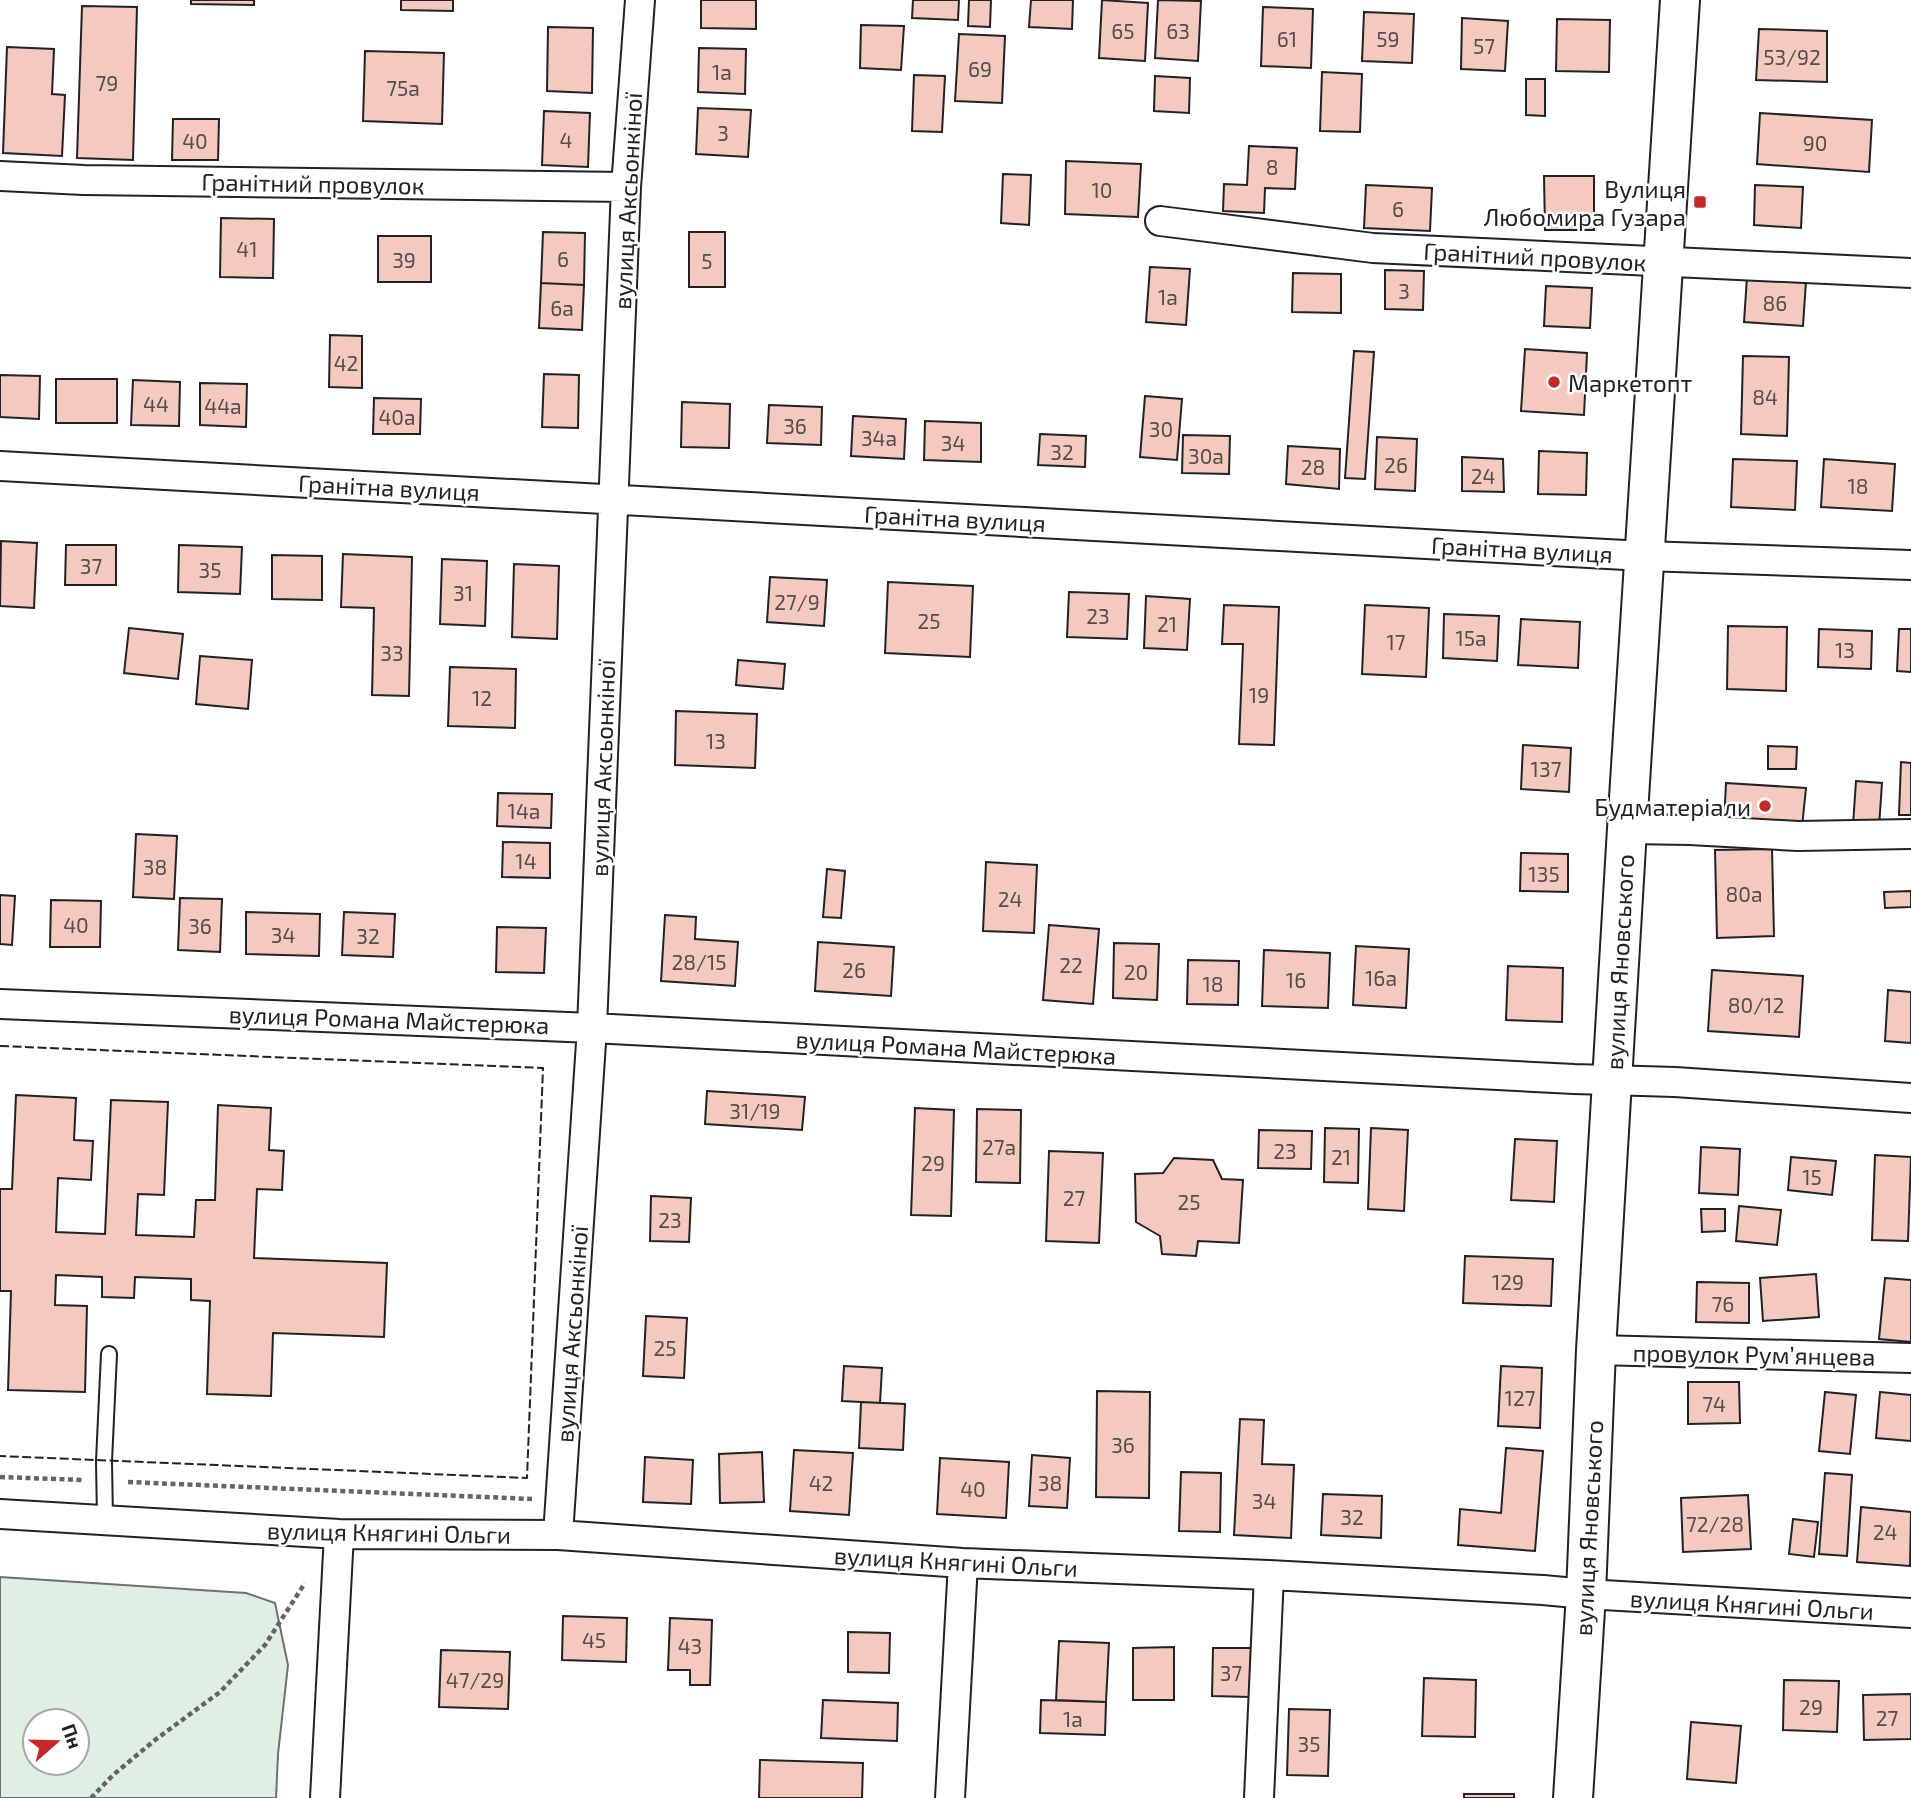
<svg xmlns="http://www.w3.org/2000/svg" width="1911" height="1798" font-family="'Exo 2',sans-serif">
<rect width="100%" height="100%" fill="#fff"/>
<path fill="#e0efe3" stroke="#6f6f6f" stroke-width="2" fill-rule="evenodd" d="M 0,1577 L 246,1593 L 275,1603 L 288,1665 L 278,1754 L 276,1798 L 0,1798 ZM 35,1721 L 77,1721 L 77,1763 L 35,1763 Z"/>
<path fill="#f3c9c0" stroke="#222" stroke-width="2" d="M 191,0 L 254,0 L 254,5 L 191,4 Z
M 401,0 L 453,0 L 453,11 L 401,10 Z
M 701,0 L 756,0 L 756,29 L 701,28 Z
M 913,0 L 959,0 L 958,20 L 912,18 Z
M 969,0 L 991,0 L 990,27 L 968,26 Z
M 1031,0 L 1073,0 L 1072,29 L 1029,27 Z
M 1102,0 L 1148,3 L 1145,61 L 1099,58 Z
M 1158,0 L 1201,1 L 1198,61 L 1155,58 Z
M 82,6 L 137,7 L 133,160 L 77,158 Z
M 1263,7 L 1313,9 L 1311,68 L 1261,66 Z
M 1364,12 L 1414,14 L 1412,63 L 1362,61 Z
M 1462,18 L 1508,21 L 1505,71 L 1461,69 Z
M 1557,19 L 1610,20 L 1609,72 L 1556,71 Z
M 861,25 L 904,26 L 901,70 L 860,68 Z
M 548,27 L 593,28 L 592,93 L 547,91 Z
M 1759,29 L 1827,31 L 1827,82 L 1756,80 Z
M 959,34 L 1005,36 L 1002,103 L 955,101 Z
M 7,47 L 54,49 L 52,94 L 65,95 L 62,156 L 3,153 Z
M 699,48 L 746,49 L 745,94 L 698,92 Z
M 365,51 L 444,53 L 442,124 L 363,121 Z
M 1322,72 L 1362,74 L 1360,132 L 1320,131 Z
M 914,75 L 945,76 L 942,132 L 912,131 Z
M 1155,76 L 1190,78 L 1189,113 L 1154,111 Z
M 1526,79 L 1545,79 L 1545,116 L 1526,115 Z
M 698,108 L 751,110 L 748,157 L 696,154 Z
M 544,111 L 590,113 L 588,167 L 542,165 Z
M 1760,113 L 1872,120 L 1869,172 L 1757,164 Z
M 173,119 L 219,119 L 218,160 L 172,160 Z
M 1249,146 L 1297,148 L 1295,189 L 1265,188 L 1264,213 L 1223,211 L 1224,184 L 1247,185 Z
M 1066,161 L 1141,164 L 1138,217 L 1065,214 Z
M 1003,174 L 1031,175 L 1029,225 L 1001,223 Z
M 1544,176 L 1594,176 L 1594,230 L 1545,230 Z
M 1366,185 L 1432,188 L 1430,231 L 1364,228 Z
M 1755,185 L 1803,187 L 1801,228 L 1754,225 Z
M 221,218 L 274,219 L 273,278 L 220,277 Z
M 543,232 L 585,233 L 584,285 L 541,283 Z
M 689,232 L 725,232 L 725,287 L 689,287 Z
M 378,236 L 431,236 L 431,282 L 378,282 Z
M 1150,267 L 1190,269 L 1186,325 L 1146,322 Z
M 1385,270 L 1424,271 L 1423,310 L 1385,309 Z
M 1293,273 L 1341,274 L 1341,313 L 1292,312 Z
M 1747,277 L 1806,281 L 1803,326 L 1744,322 Z
M 541,283 L 584,285 L 582,330 L 539,328 Z
M 1546,286 L 1592,288 L 1590,328 L 1544,326 Z
M 330,335 L 362,336 L 362,388 L 329,387 Z
M 1525,349 L 1587,353 L 1584,415 L 1521,411 Z
M 1354,351 L 1374,352 L 1365,479 L 1345,478 Z
M 1743,356 L 1789,357 L 1787,436 L 1741,434 Z
M 544,374 L 579,375 L 578,428 L 542,427 Z
M 0,375 L 40,376 L 39,419 L 0,417 Z
M 56,379 L 117,379 L 117,423 L 56,423 Z
M 133,380 L 180,382 L 179,426 L 131,425 Z
M 200,383 L 247,384 L 246,427 L 200,425 Z
M 1145,396 L 1182,399 L 1177,460 L 1140,457 Z
M 374,398 L 421,399 L 420,434 L 373,434 Z
M 682,402 L 730,404 L 729,448 L 681,447 Z
M 769,405 L 822,407 L 821,445 L 767,443 Z
M 853,416 L 906,419 L 904,459 L 851,456 Z
M 925,421 L 981,423 L 981,462 L 924,460 Z
M 1040,434 L 1086,436 L 1085,467 L 1038,465 Z
M 1183,435 L 1230,436 L 1229,474 L 1182,473 Z
M 1377,437 L 1417,439 L 1415,491 L 1375,489 Z
M 1288,446 L 1340,449 L 1339,489 L 1286,484 Z
M 1539,451 L 1587,453 L 1586,495 L 1538,494 Z
M 1462,457 L 1503,459 L 1504,492 L 1462,491 Z
M 1733,459 L 1797,461 L 1795,510 L 1731,507 Z
M 1824,459 L 1895,464 L 1892,511 L 1821,507 Z
M 1,541 L 37,543 L 34,608 L 0,606 Z
M 66,545 L 116,545 L 116,585 L 65,585 Z
M 179,545 L 242,547 L 240,594 L 178,592 Z
M 343,554 L 412,557 L 409,696 L 372,695 L 374,608 L 341,607 Z
M 272,555 L 322,556 L 322,600 L 272,599 Z
M 442,559 L 487,561 L 485,626 L 440,624 Z
M 514,564 L 559,566 L 557,639 L 512,637 Z
M 770,577 L 827,580 L 824,626 L 767,622 Z
M 888,582 L 973,586 L 970,657 L 885,653 Z
M 1069,592 L 1129,594 L 1127,639 L 1067,637 Z
M 1146,596 L 1190,599 L 1187,650 L 1144,648 Z
M 1224,605 L 1279,607 L 1274,745 L 1239,744 L 1243,644 L 1222,644 Z
M 1365,605 L 1429,608 L 1426,677 L 1362,674 Z
M 1444,614 L 1499,616 L 1497,661 L 1443,658 Z
M 1521,619 L 1580,622 L 1578,668 L 1518,665 Z
M 1728,626 L 1787,627 L 1786,691 L 1727,689 Z
M 129,628 L 183,634 L 178,679 L 124,673 Z
M 1819,629 L 1872,631 L 1871,669 L 1818,667 Z
M 1899,629 L 1911,629 L 1911,672 L 1897,671 Z
M 200,656 L 252,660 L 248,709 L 196,704 Z
M 738,660 L 785,664 L 783,689 L 736,685 Z
M 450,667 L 516,669 L 515,728 L 448,726 Z
M 676,711 L 757,714 L 755,768 L 675,765 Z
M 1523,745 L 1571,748 L 1569,792 L 1521,789 Z
M 1768,746 L 1797,747 L 1796,769 L 1768,769 Z
M 1901,762 L 1911,763 L 1911,815 L 1899,815 Z
M 1856,781 L 1882,783 L 1879,827 L 1853,825 Z
M 1726,783 L 1806,788 L 1802,827 L 1724,823 Z
M 498,793 L 552,794 L 551,828 L 497,826 Z
M 136,834 L 177,836 L 174,899 L 133,897 Z
M 503,842 L 550,843 L 550,878 L 502,877 Z
M 1772,849 L 1774,936 L 1717,938 L 1715,850 Z
M 1521,853 L 1568,854 L 1568,892 L 1520,891 Z
M 986,862 L 1037,865 L 1034,933 L 983,931 Z
M 827,869 L 845,871 L 841,918 L 823,917 Z
M 1911,891 L 1911,907 L 1885,908 L 1884,892 Z
M 0,895 L 15,896 L 12,945 L 0,944 Z
M 180,898 L 222,899 L 220,952 L 178,950 Z
M 51,900 L 101,901 L 100,947 L 50,947 Z
M 246,912 L 320,914 L 319,956 L 246,954 Z
M 344,912 L 395,914 L 393,957 L 342,955 Z
M 665,915 L 696,917 L 695,939 L 738,942 L 735,986 L 661,981 Z
M 1049,925 L 1099,929 L 1093,1004 L 1043,1000 Z
M 497,927 L 546,928 L 544,973 L 496,972 Z
M 818,942 L 894,947 L 891,996 L 815,991 Z
M 1114,943 L 1159,944 L 1157,1000 L 1113,998 Z
M 1356,946 L 1409,949 L 1406,1008 L 1353,1005 Z
M 1264,950 L 1330,953 L 1328,1008 L 1262,1006 Z
M 1188,960 L 1239,961 L 1238,1005 L 1187,1004 Z
M 1508,966 L 1563,968 L 1562,1022 L 1506,1020 Z
M 1712,970 L 1803,976 L 1799,1037 L 1708,1031 Z
M 1888,990 L 1911,992 L 1911,1043 L 1885,1041 Z
M 707,1091 L 805,1097 L 802,1130 L 705,1124 Z
M 16,1095 L 76,1098 L 74,1140 L 93,1141 L 91,1180 L 58,1178 L 56,1232 L 105,1234 L 111,1100 L 168,1102 L 164,1195 L 138,1194 L 136,1235 L 194,1237 L 196,1200 L 215,1200 L 218,1105 L 271,1108 L 269,1150 L 284,1151 L 282,1190 L 257,1189 L 254,1258 L 387,1263 L 384,1337 L 273,1333 L 271,1396 L 207,1394 L 210,1301 L 191,1300 L 191,1279 L 135,1277 L 134,1298 L 102,1297 L 102,1277 L 56,1275 L 55,1305 L 87,1306 L 85,1392 L 8,1390 L 11,1291 L 0,1291 L 0,1189 L 12,1189 Z
M 915,1108 L 954,1110 L 951,1216 L 911,1215 Z
M 977,1109 L 1021,1110 L 1020,1183 L 976,1182 Z
M 1325,1128 L 1359,1129 L 1358,1183 L 1324,1182 Z
M 1371,1128 L 1408,1130 L 1404,1211 L 1368,1209 Z
M 1259,1130 L 1312,1131 L 1311,1169 L 1258,1168 Z
M 1515,1139 L 1557,1141 L 1554,1202 L 1511,1200 Z
M 1701,1147 L 1740,1149 L 1738,1195 L 1699,1193 Z
M 1049,1151 L 1103,1153 L 1099,1243 L 1046,1241 Z
M 1875,1155 L 1911,1157 L 1908,1241 L 1872,1240 Z
M 1791,1157 L 1836,1161 L 1832,1195 L 1788,1190 Z
M 1174,1158 L 1213,1160 L 1222,1179 L 1243,1180 L 1239,1243 L 1198,1241 L 1196,1256 L 1162,1254 L 1160,1236 L 1136,1222 L 1135,1174 L 1163,1173 Z
M 651,1196 L 691,1198 L 689,1242 L 650,1241 Z
M 1739,1206 L 1781,1210 L 1777,1245 L 1736,1241 Z
M 1701,1209 L 1725,1209 L 1725,1231 L 1702,1232 Z
M 1465,1256 L 1553,1259 L 1551,1306 L 1463,1303 Z
M 1816,1274 L 1819,1317 L 1763,1321 L 1760,1278 Z
M 1885,1278 L 1911,1280 L 1911,1342 L 1879,1339 Z
M 1697,1282 L 1749,1283 L 1749,1323 L 1696,1322 Z
M 646,1316 L 687,1318 L 684,1378 L 643,1376 Z
M 844,1366 L 882,1368 L 880,1403 L 842,1401 Z
M 1501,1366 L 1542,1368 L 1540,1428 L 1498,1426 Z
M 1688,1382 L 1739,1382 L 1740,1423 L 1688,1424 Z
M 1097,1391 L 1150,1392 L 1149,1498 L 1096,1497 Z
M 1825,1392 L 1856,1395 L 1850,1454 L 1819,1451 Z
M 1880,1392 L 1911,1395 L 1911,1441 L 1876,1438 Z
M 861,1402 L 905,1404 L 903,1450 L 859,1448 Z
M 1240,1419 L 1264,1420 L 1262,1464 L 1294,1465 L 1291,1538 L 1234,1535 Z
M 1506,1448 L 1543,1451 L 1535,1551 L 1458,1545 L 1460,1509 L 1501,1513 Z
M 794,1450 L 853,1453 L 849,1515 L 790,1511 Z
M 762,1452 L 764,1502 L 720,1503 L 719,1454 Z
M 1032,1455 L 1070,1458 L 1067,1508 L 1029,1506 Z
M 645,1457 L 693,1460 L 691,1504 L 643,1502 Z
M 940,1458 L 1009,1462 L 1006,1518 L 937,1514 Z
M 1181,1472 L 1221,1473 L 1220,1532 L 1179,1531 Z
M 1825,1473 L 1852,1475 L 1847,1556 L 1819,1554 Z
M 1323,1494 L 1382,1496 L 1381,1538 L 1321,1535 Z
M 1748,1495 L 1751,1549 L 1683,1552 L 1681,1498 Z
M 1861,1507 L 1911,1512 L 1910,1566 L 1857,1562 Z
M 1793,1519 L 1818,1522 L 1814,1557 L 1789,1554 Z
M 563,1616 L 627,1618 L 626,1662 L 562,1660 Z
M 670,1618 L 712,1620 L 710,1685 L 690,1685 L 690,1670 L 668,1670 Z
M 848,1632 L 890,1633 L 889,1673 L 848,1672 Z
M 1059,1641 L 1109,1643 L 1106,1702 L 1056,1700 Z
M 1174,1647 L 1174,1700 L 1133,1700 L 1133,1648 Z
M 1213,1648 L 1251,1648 L 1250,1697 L 1212,1696 Z
M 441,1650 L 510,1652 L 508,1709 L 439,1707 Z
M 1424,1678 L 1476,1680 L 1475,1737 L 1422,1736 Z
M 1784,1680 L 1839,1681 L 1837,1732 L 1783,1730 Z
M 1911,1694 L 1911,1739 L 1864,1740 L 1863,1695 Z
M 823,1700 L 898,1703 L 897,1741 L 821,1738 Z
M 1041,1700 L 1106,1702 L 1105,1735 L 1040,1733 Z
M 1289,1709 L 1330,1710 L 1328,1776 L 1287,1775 Z
M 1691,1722 L 1741,1726 L 1736,1783 L 1687,1779 Z
M 760,1760 L 863,1763 L 862,1798 L 759,1798 Z
M 1464,1794 L 1514,1794 L 1514,1798 L 1464,1798 Z"/>
<g fill="none" stroke-linecap="round" stroke-linejoin="round">
<defs>
<path id="service" d="M 105,1519 L 104,1461 L 109,1354"/>
<path id="minor" d="M 0,176 L 84,180 L 626,187
M 1160,221 L 1373,248 L 1911,273
M 0,466 L 1644,556 L 1911,565
M 1627,829 L 1690,830 L 1798,836 L 1911,834
M 0,1004 L 592,1028 L 1574,1079 L 1675,1082 L 1911,1098
M 1596,1350 L 1911,1358
M 0,1514 L 339,1534 L 558,1535 L 963,1563 L 1269,1575 L 1543,1590 L 1586,1594 L 1911,1613
M 558,1535 L 592,1028 L 626,187 L 640,0
M 325,1798 L 339,1534
M 950,1798 L 963,1563
M 1259,1798 L 1269,1575"/>
<path id="secondary" d="M 1573,1798 L 1586,1594 L 1596,1350 L 1627,829 L 1680,0"/>
</defs>
<use href="#service" stroke="#222" stroke-width="18"/>
<use href="#minor" stroke="#222" stroke-width="32"/>
<use href="#secondary" stroke="#222" stroke-width="42"/>
<path stroke="#646464" stroke-width="4.5" stroke-dasharray="5 3.5" stroke-linecap="butt" d="M 0,1477 L 84,1480
M 128,1482 L 532,1499
M 91,1798 L 113,1775 L 155,1740 L 220,1692 L 265,1645 L 305,1583"/>
<use href="#service" stroke="#fff" stroke-width="14"/>
<use href="#minor" stroke="#fff" stroke-width="28"/>
<use href="#secondary" stroke="#fff" stroke-width="38"/>
<path stroke="#222" stroke-width="2" stroke-dasharray="9 3.5" stroke-linecap="butt" d="M 0,1046 L 543,1068 L 527,1478 L 0,1456"/>
</g>
<g fill="#c62828" stroke="#fff" stroke-width="2.5">
<rect x="1693" y="195" width="14" height="14" rx="3.5"/>
<circle cx="1554" cy="382" r="7"/>
<circle cx="1765" cy="806" r="7"/>
</g>
<g text-anchor="middle" dominant-baseline="central" stroke-width="5" stroke-linejoin="round" paint-order="stroke">
<g font-size="21" fill="#564c4a">
<text x="1123" y="30">65</text>
<text x="1178" y="30">63</text>
<text x="1287" y="38">61</text>
<text x="1388" y="38">59</text>
<text x="1484" y="45">57</text>
<text x="1792" y="56">53/92</text>
<text x="980" y="68">69</text>
<text x="722" y="71">1а</text>
<text x="107" y="82">79</text>
<text x="403" y="87">75а</text>
<text x="723" y="132">3</text>
<text x="566" y="139">4</text>
<text x="195" y="140">40</text>
<text x="1815" y="142">90</text>
<text x="1272" y="166">8</text>
<text x="1102" y="189">10</text>
<text x="1398" y="208">6</text>
<text x="247" y="248">41</text>
<text x="563" y="258">6</text>
<text x="404" y="259">39</text>
<text x="707" y="260">5</text>
<text x="1404" y="290">3</text>
<text x="1168" y="296">1а</text>
<text x="1775" y="302">86</text>
<text x="562" y="307">6а</text>
<text x="346" y="362">42</text>
<text x="1765" y="396">84</text>
<text x="156" y="403">44</text>
<text x="223" y="405">44а</text>
<text x="397" y="416">40а</text>
<text x="795" y="425">36</text>
<text x="1161" y="428">30</text>
<text x="879" y="437">34а</text>
<text x="953" y="442">34</text>
<text x="1062" y="451">32</text>
<text x="1206" y="455">30а</text>
<text x="1396" y="464">26</text>
<text x="1313" y="466">28</text>
<text x="1483" y="475">24</text>
<text x="1858" y="485">18</text>
<text x="91" y="565">37</text>
<text x="210" y="569">35</text>
<text x="463" y="592">31</text>
<text x="797" y="601">27/9</text>
<text x="1098" y="615">23</text>
<text x="929" y="620">25</text>
<text x="1167" y="623">21</text>
<text x="1471" y="637">15а</text>
<text x="1396" y="641">17</text>
<text x="1845" y="649">13</text>
<text x="392" y="652">33</text>
<text x="1259" y="694">19</text>
<text x="482" y="697">12</text>
<text x="716" y="740">13</text>
<text x="1546" y="768">137</text>
<text x="524" y="810">14а</text>
<text x="526" y="860">14</text>
<text x="155" y="866">38</text>
<text x="1544" y="873">135</text>
<text x="1744" y="893">80а</text>
<text x="1010" y="898">24</text>
<text x="76" y="924">40</text>
<text x="200" y="925">36</text>
<text x="283" y="934">34</text>
<text x="368" y="935">32</text>
<text x="699" y="961">28/15</text>
<text x="1071" y="964">22</text>
<text x="854" y="969">26</text>
<text x="1136" y="971">20</text>
<text x="1381" y="977">16а</text>
<text x="1296" y="979">16</text>
<text x="1213" y="983">18</text>
<text x="1756" y="1004">80/12</text>
<text x="755" y="1110">31/19</text>
<text x="999" y="1146">27а</text>
<text x="1285" y="1150">23</text>
<text x="1341" y="1156">21</text>
<text x="933" y="1162">29</text>
<text x="1812" y="1176">15</text>
<text x="1074" y="1197">27</text>
<text x="1189" y="1201">25</text>
<text x="670" y="1219">23</text>
<text x="1508" y="1281">129</text>
<text x="1723" y="1303">76</text>
<text x="665" y="1347">25</text>
<text x="1520" y="1397">127</text>
<text x="1714" y="1403">74</text>
<text x="1123" y="1444">36</text>
<text x="821" y="1482">42</text>
<text x="1050" y="1482">38</text>
<text x="973" y="1488">40</text>
<text x="1264" y="1500">34</text>
<text x="1352" y="1516">32</text>
<text x="1715" y="1523">72/28</text>
<text x="1885" y="1531">24</text>
<text x="594" y="1639">45</text>
<text x="690" y="1645">43</text>
<text x="1231" y="1672">37</text>
<text x="475" y="1679">47/29</text>
<text x="1811" y="1706">29</text>
<text x="1887" y="1717">27</text>
<text x="1073" y="1718">1а</text>
<text x="1309" y="1743">35</text>
</g>
<g font-size="24" fill="#222" stroke="#fff">
<text transform="translate(313 183) rotate(1)">Гранітний провулок</text>
<text transform="translate(627 201) rotate(-87)">вулиця Аксьонкіної</text>
<text transform="translate(1535 256) rotate(3)">Гранітний провулок</text>
<text transform="translate(389 487) rotate(3)">Гранітна вулиця</text>
<text transform="translate(955 518) rotate(3)">Гранітна вулиця</text>
<text transform="translate(1522 549) rotate(3)">Гранітна вулиця</text>
<text transform="translate(602 768) rotate(-88)">вулиця Аксьонкіної</text>
<text transform="translate(1619 962) rotate(-87)">вулиця Яновського</text>
<text transform="translate(389 1019) rotate(2)">вулиця Романа Майстерюка</text>
<text transform="translate(956 1047) rotate(3)">вулиця Романа Майстерюка</text>
<text transform="translate(571 1334) rotate(-86)">вулиця Аксьонкіної</text>
<text transform="translate(1754 1354) rotate(1)">провулок Румʼянцева</text>
<text transform="translate(1588 1528) rotate(-87)">вулиця Яновського</text>
<text transform="translate(389 1532) rotate(1)">вулиця Княгині Ольги</text>
<text transform="translate(956 1561) rotate(3)">вулиця Княгині Ольги</text>
<text transform="translate(1752 1604) rotate(3)">вулиця Княгині Ольги</text>
</g>
<g font-size="24" fill="#222" stroke="#fff" text-anchor="end">
<text x="1686" y="188">Вулиця<tspan x="1686" dy="28">Любомира Гузара</tspan></text>
<text x="1568" y="382" text-anchor="start">Маркетопт</text>
<text x="1751" y="806">Будматеріали</text>
</g>
</g>
<g transform="translate(56 1742) rotate(70)"><circle r="33" fill="#ffffff" stroke="#a7a7a7" stroke-width="2"/>
<path d="M0-5L12 26L0 18L-12 26Z" fill="#c62828"/>
<text y="-10" font-size="19" font-weight="bold" text-anchor="middle" fill="#222222">Пн</text>
</g>
</svg>
